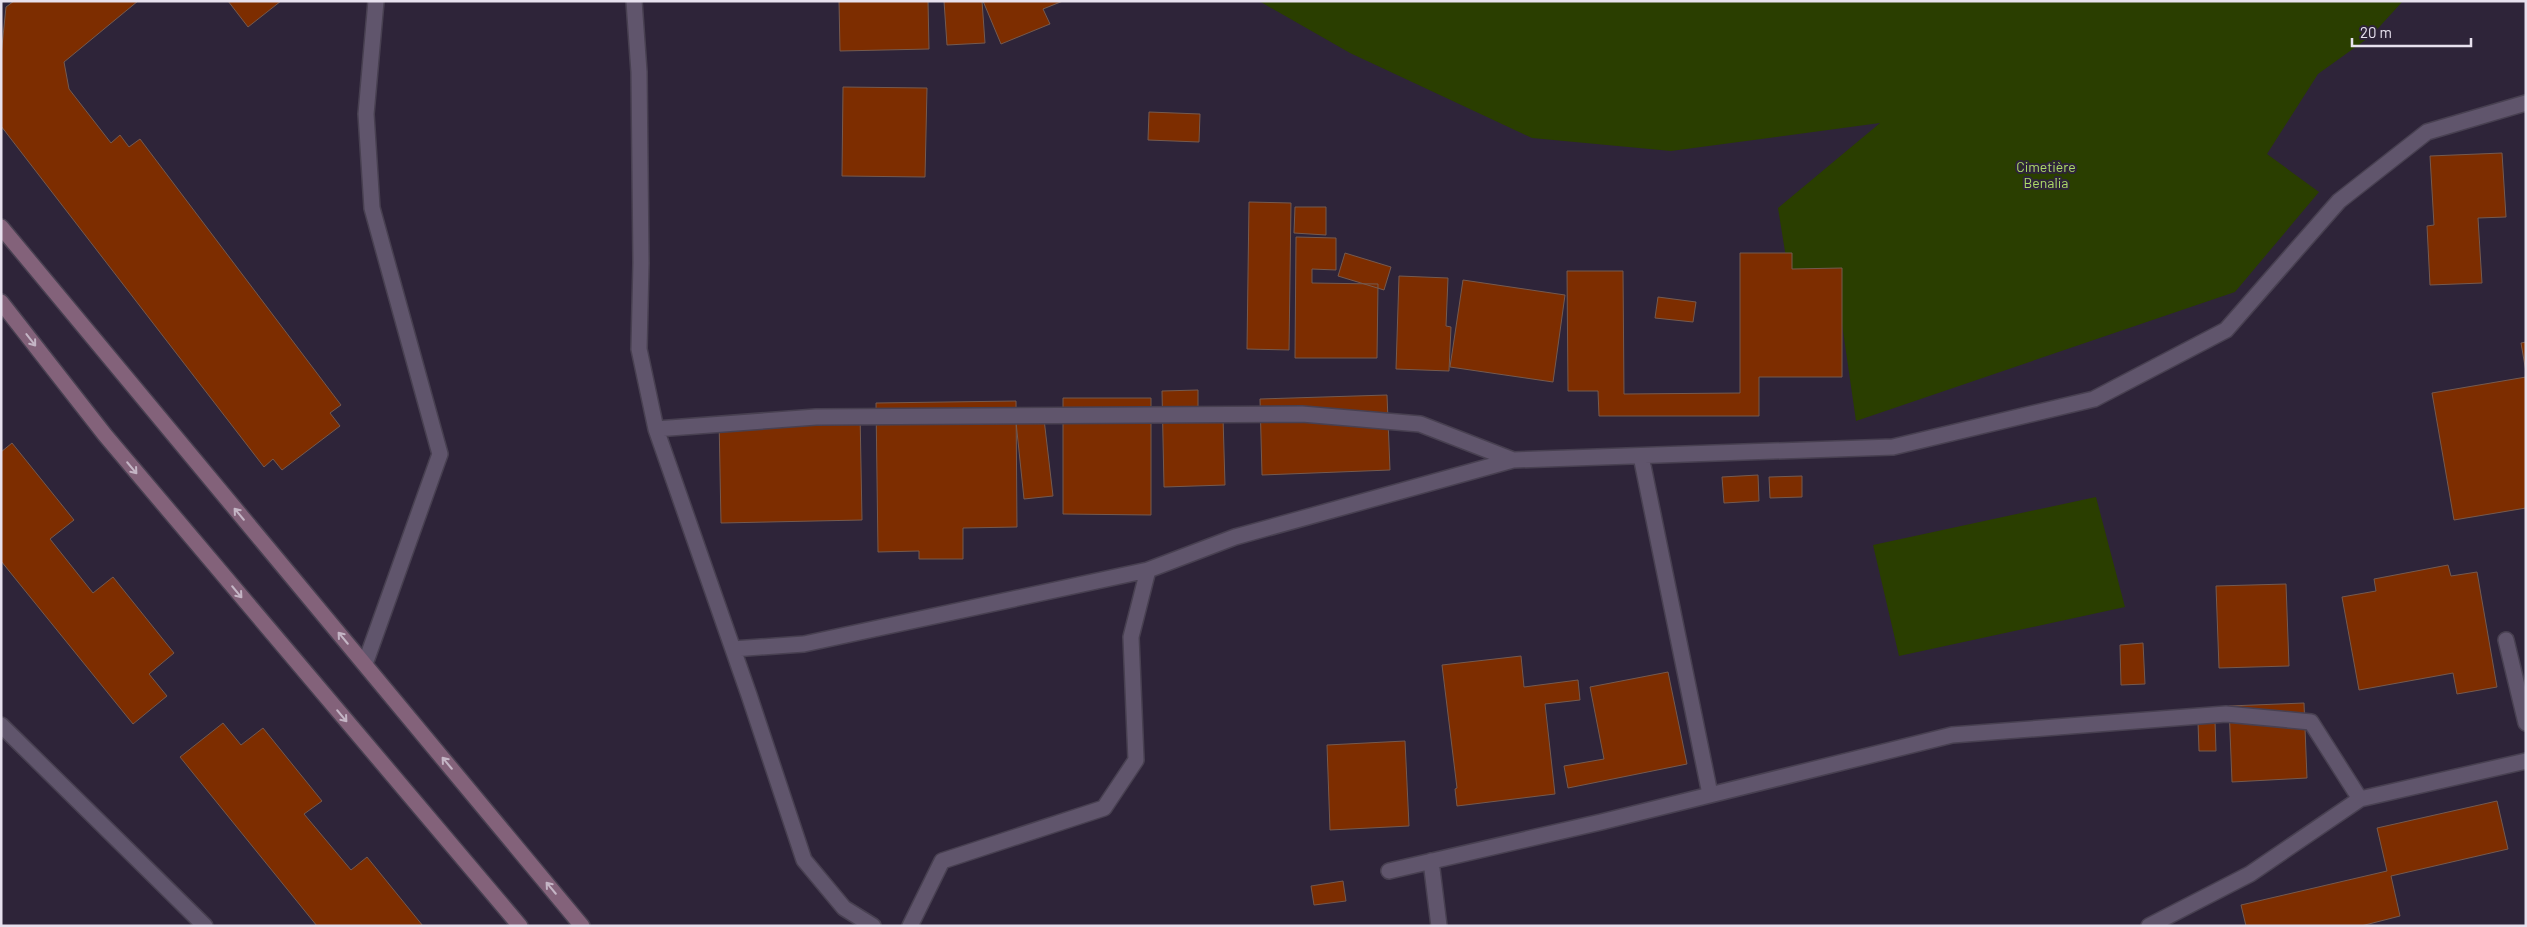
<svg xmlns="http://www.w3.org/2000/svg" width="2527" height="927" font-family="Barlow,sans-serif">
<rect width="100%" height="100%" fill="#2e2439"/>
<path fill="#2a3e00" d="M 1259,1 L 2403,1 L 2371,36 L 2318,74 L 2267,154 L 2319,192 L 2235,292 L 1856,421 L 1841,317 L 1791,289 L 1778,208 L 1880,123 L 1671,151 L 1532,138 L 1350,53 Z
M 2096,497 L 2125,607 L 1899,656 L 1873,545 Z"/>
<path fill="#7d2d00" stroke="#755a4f" d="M 14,1 L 138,1 L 64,62 L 69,89 L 111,143 L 120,135 L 129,147 L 140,139 L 341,405 L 330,413 L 340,426 L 282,470 L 273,459 L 264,467 L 1,126 L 1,56 L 6,7 Z
M 228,1 L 281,1 L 248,27 Z
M 839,1 L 928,1 L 929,49 L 840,51 Z
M 944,1 L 982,1 L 985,43 L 947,45 Z
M 983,1 L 1063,1 L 1043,9 L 1050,24 L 1001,44 Z
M 843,87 L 927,88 L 925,177 L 842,176 Z
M 1149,112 L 1200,114 L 1199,142 L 1148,140 Z
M 2502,153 L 2506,217 L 2478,218 L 2482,283 L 2430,285 L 2427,226 L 2434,225 L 2430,156 Z
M 1249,202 L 1291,203 L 1289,350 L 1247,349 Z
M 1295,207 L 1326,207 L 1326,235 L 1294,233 Z
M 1296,237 L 1336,238 L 1336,270 L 1312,269 L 1312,283 L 1378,284 L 1377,358 L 1295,358 Z
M 1345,253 L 1391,267 L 1384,290 L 1338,276 Z
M 1740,253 L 1792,253 L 1792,269 L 1842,268 L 1842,377 L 1759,377 L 1759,416 L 1599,416 L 1598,391 L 1568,391 L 1567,271 L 1623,271 L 1624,394 L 1740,393 Z
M 1399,276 L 1448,278 L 1446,326 L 1451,327 L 1449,371 L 1396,369 Z
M 1463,280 L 1565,295 L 1553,382 L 1450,367 Z
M 1658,297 L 1696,302 L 1693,322 L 1655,318 Z
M 2526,342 L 2526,372 L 2521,343 Z
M 2526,377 L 2526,508 L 2454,520 L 2432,393 Z
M 1198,390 L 1198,418 L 1223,417 L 1225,485 L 1164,487 L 1162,391 Z
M 1387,395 L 1390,470 L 1262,475 L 1260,399 Z
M 1063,398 L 1151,398 L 1151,515 L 1063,514 Z
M 1016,401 L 1017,527 L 963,528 L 963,559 L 919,559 L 919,551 L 878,552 L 876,403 Z
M 860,412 L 862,520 L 721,523 L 719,418 Z
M 1044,419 L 1053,496 L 1024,499 L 1016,422 Z
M 12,443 L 74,520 L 50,539 L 93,593 L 113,577 L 174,653 L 149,674 L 167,696 L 133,724 L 1,561 L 1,452 Z
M 1758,475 L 1759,501 L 1724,503 L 1722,477 Z
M 1802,476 L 1802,497 L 1770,498 L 1769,477 Z
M 2448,565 L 2451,576 L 2477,572 L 2497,687 L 2457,694 L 2453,673 L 2359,690 L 2342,597 L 2376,591 L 2374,579 Z
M 2286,584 L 2289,666 L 2219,668 L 2216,586 Z
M 2143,643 L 2145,684 L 2121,685 L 2120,645 Z
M 1521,656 L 1524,687 L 1578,680 L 1580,700 L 1545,704 L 1555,794 L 1457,806 L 1455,789 L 1457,788 L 1442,665 Z
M 1668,672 L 1687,764 L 1568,788 L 1564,766 L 1604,759 L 1590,687 Z
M 2304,703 L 2307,778 L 2232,782 L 2229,706 Z
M 2215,721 L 2216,751 L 2199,751 L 2198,722 Z
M 223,723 L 241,745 L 263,728 L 322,801 L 304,814 L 351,870 L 367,857 L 423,926 L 317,926 L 180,757 Z
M 1405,741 L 1409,826 L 1330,830 L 1327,745 Z
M 2497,801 L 2508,849 L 2391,876 L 2400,916 L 2361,926 L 2246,926 L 2241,905 L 2387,871 L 2377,828 Z
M 1343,881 L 1346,901 L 1314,905 L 1311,886 Z"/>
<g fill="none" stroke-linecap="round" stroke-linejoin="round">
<defs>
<path id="lane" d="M 365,664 L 440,454 L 372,208 L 366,114 L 376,1
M 1,725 L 205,926"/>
<path id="street" d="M 634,1 L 639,72 L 641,263 L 639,349 L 656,429 L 749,695 L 804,860 L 844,908 L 873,926
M 656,429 L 816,417 L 1302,414 L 1420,424 L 1513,460
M 1641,456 L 1710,794
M 2506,640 L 2526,723
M 733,649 L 804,644 L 1148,570
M 1431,861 L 1439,926
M 1389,871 L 1601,822 L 1952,735 L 2226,714 L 2311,722 L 2360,799
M 910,926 L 942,861 L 1104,808 L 1136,760 L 1131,637 L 1148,570 L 1235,537 L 1513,460 L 1893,447 L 2094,399 L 2226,330 L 2339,201 L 2427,132 L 2526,103
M 2149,926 L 2250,874 L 2360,799 L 2526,761"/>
<path id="secondary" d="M 1,227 L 582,926
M 1,302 L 105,435 L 520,926"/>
</defs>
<use href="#lane" stroke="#484051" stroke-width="18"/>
<use href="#street" stroke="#484051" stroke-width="18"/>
<use href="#secondary" stroke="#484051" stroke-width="18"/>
<use href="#lane" stroke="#60556c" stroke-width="15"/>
<use href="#street" stroke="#60556c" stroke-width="15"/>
<use href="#secondary" stroke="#83627a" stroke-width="15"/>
</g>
<defs><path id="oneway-shaft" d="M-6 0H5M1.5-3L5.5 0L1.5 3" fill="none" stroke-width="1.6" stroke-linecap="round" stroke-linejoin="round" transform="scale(1.25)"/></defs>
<g stroke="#c4b5c5">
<use href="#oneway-shaft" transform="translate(31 340) rotate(52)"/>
<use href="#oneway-shaft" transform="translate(132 468) rotate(50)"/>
<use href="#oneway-shaft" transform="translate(239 514) rotate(-130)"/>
<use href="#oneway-shaft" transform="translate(237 592) rotate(50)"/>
<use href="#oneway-shaft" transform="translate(343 638) rotate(-130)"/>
<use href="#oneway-shaft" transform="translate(342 716) rotate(50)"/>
<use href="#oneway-shaft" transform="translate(447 763) rotate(-130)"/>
<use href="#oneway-shaft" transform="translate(551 888) rotate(-130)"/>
</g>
<g text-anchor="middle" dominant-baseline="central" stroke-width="4" stroke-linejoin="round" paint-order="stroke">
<g font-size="14" fill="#aedc69" stroke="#2e2439">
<text x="2046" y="166">Cimetière<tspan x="2046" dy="16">Benalia</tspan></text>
</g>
</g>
<rect width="2527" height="927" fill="none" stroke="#e7e1ee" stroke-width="5"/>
<path d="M2352 38v8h119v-8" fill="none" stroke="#e7e1ee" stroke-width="2.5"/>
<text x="2360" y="38" font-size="15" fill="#e7e1ee" stroke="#2e2439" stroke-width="4" paint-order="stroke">20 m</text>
</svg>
